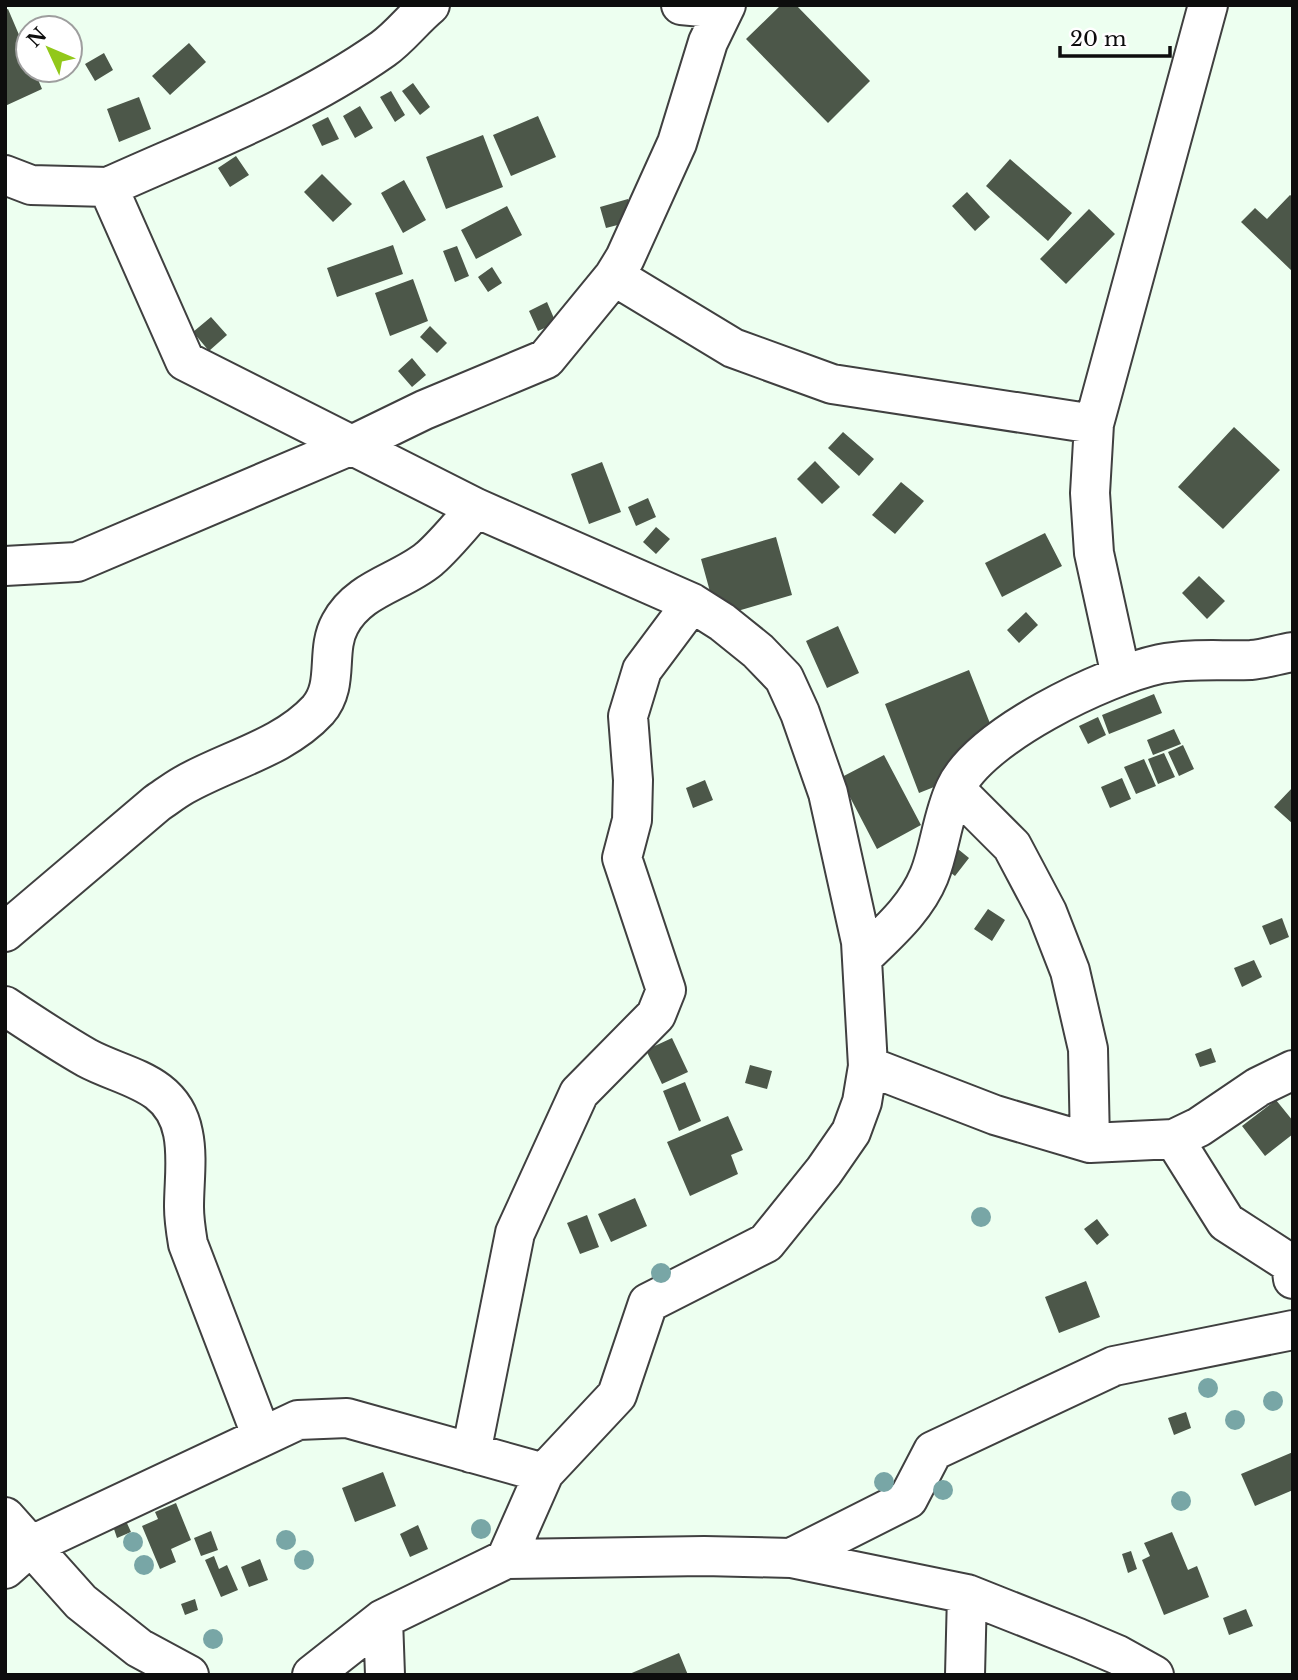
<svg xmlns="http://www.w3.org/2000/svg" width="1298" height="1680" font-family="'Libre Baskerville',serif">
<rect width="100%" height="100%" fill="#edfff0"/>
<path fill="#4c5749" d="M 781,5 L 796,5 L 870,81 L 828,123 L 746,39 Z
M 8,9 L 28,56 L 28,70 L 34,70 L 42,89 L 5,106 L 5,10 Z
M 189,43 L 206,62 L 170,95 L 152,76 Z
M 104,53 L 113,70 L 95,81 L 85,64 Z
M 413,83 L 430,107 L 420,115 L 402,91 Z
M 391,91 L 405,115 L 395,122 L 380,97 Z
M 139,97 L 151,129 L 119,142 L 107,109 Z
M 360,106 L 373,128 L 355,138 L 343,116 Z
M 538,116 L 556,157 L 511,176 L 493,135 Z
M 328,117 L 339,139 L 322,146 L 312,125 Z
M 483,135 L 503,187 L 446,209 L 426,157 Z
M 236,156 L 249,175 L 230,187 L 218,168 Z
M 1010,159 L 1072,213 L 1048,241 L 986,186 Z
M 322,174 L 352,204 L 333,222 L 304,192 Z
M 404,180 L 426,220 L 403,233 L 381,193 Z
M 967,192 L 990,217 L 975,231 L 952,206 Z
M 1290,195 L 1293,197 L 1293,272 L 1241,222 L 1255,208 L 1267,219 Z
M 628,199 L 633,221 L 606,228 L 600,207 Z
M 507,206 L 522,235 L 476,259 L 461,230 Z
M 1089,209 L 1115,234 L 1066,284 L 1040,259 Z
M 393,245 L 403,274 L 337,297 L 327,268 Z
M 457,246 L 469,276 L 455,282 L 443,251 Z
M 492,267 L 502,283 L 488,292 L 478,277 Z
M 413,279 L 428,321 L 390,336 L 375,293 Z
M 547,302 L 556,323 L 538,331 L 529,311 Z
M 211,317 L 227,335 L 209,351 L 193,332 Z
M 430,326 L 447,343 L 437,353 L 420,337 Z
M 412,358 L 426,375 L 412,387 L 398,371 Z
M 1234,427 L 1280,470 L 1223,529 L 1178,487 Z
M 843,432 L 874,459 L 859,476 L 828,448 Z
M 815,461 L 840,487 L 822,504 L 797,479 Z
M 602,462 L 621,512 L 589,524 L 571,474 Z
M 901,482 L 924,501 L 895,534 L 872,515 Z
M 648,498 L 656,517 L 636,526 L 628,507 Z
M 656,527 L 670,539 L 656,554 L 643,542 Z
M 1045,533 L 1062,566 L 1002,597 L 985,563 Z
M 776,537 L 792,595 L 717,617 L 701,559 Z
M 1199,576 L 1225,601 L 1207,619 L 1182,593 Z
M 1026,612 L 1038,625 L 1019,643 L 1007,630 Z
M 838,626 L 859,673 L 827,688 L 806,641 Z
M 969,670 L 1004,759 L 919,793 L 885,704 Z
M 1154,694 L 1162,713 L 1109,734 L 1102,715 Z
M 1098,717 L 1106,735 L 1088,744 L 1079,726 Z
M 1174,729 L 1181,744 L 1153,755 L 1147,740 Z
M 1183,745 L 1194,769 L 1179,776 L 1168,752 Z
M 1164,753 L 1175,777 L 1158,784 L 1148,759 Z
M 884,755 L 921,825 L 877,849 L 840,778 Z
M 1144,759 L 1156,786 L 1136,794 L 1124,767 Z
M 1122,778 L 1131,799 L 1110,808 L 1101,787 Z
M 705,780 L 713,800 L 693,808 L 686,788 Z
M 1293,787 L 1293,824 L 1274,807 Z
M 953,845 L 969,858 L 955,876 L 939,864 Z
M 988,909 L 1005,920 L 992,941 L 974,929 Z
M 1282,918 L 1289,937 L 1270,945 L 1262,926 Z
M 1254,960 L 1262,977 L 1242,987 L 1234,968 Z
M 672,1038 L 688,1072 L 662,1084 L 646,1050 Z
M 1211,1048 L 1216,1062 L 1200,1067 L 1195,1054 Z
M 750,1065 L 772,1071 L 767,1089 L 745,1083 Z
M 685,1082 L 701,1121 L 679,1131 L 663,1091 Z
M 1276,1100 L 1293,1121 L 1293,1134 L 1265,1156 L 1242,1126 Z
M 728,1116 L 743,1150 L 731,1155 L 738,1174 L 690,1196 L 667,1142 Z
M 635,1198 L 647,1226 L 611,1242 L 598,1214 Z
M 587,1215 L 599,1247 L 580,1254 L 567,1223 Z
M 1097,1219 L 1109,1235 L 1097,1245 L 1084,1229 Z
M 1086,1281 L 1100,1317 L 1059,1333 L 1045,1297 Z
M 1186,1412 L 1191,1428 L 1174,1435 L 1168,1418 Z
M 1293,1452 L 1293,1490 L 1255,1506 L 1241,1474 Z
M 383,1472 L 396,1506 L 355,1522 L 342,1488 Z
M 176,1503 L 191,1540 L 171,1549 L 176,1562 L 160,1569 L 142,1526 L 158,1519 L 155,1512 Z
M 126,1521 L 131,1532 L 117,1538 L 113,1526 Z
M 418,1525 L 428,1549 L 410,1557 L 400,1534 Z
M 211,1531 L 218,1550 L 201,1556 L 194,1538 Z
M 1172,1532 L 1188,1570 L 1197,1566 L 1209,1597 L 1164,1615 L 1142,1560 L 1150,1556 L 1144,1543 Z
M 1131,1551 L 1137,1569 L 1128,1573 L 1122,1554 Z
M 214,1556 L 219,1569 L 227,1565 L 238,1590 L 221,1597 L 205,1560 Z
M 260,1559 L 268,1580 L 249,1587 L 241,1567 Z
M 195,1599 L 198,1610 L 185,1615 L 181,1604 Z
M 1246,1609 L 1253,1626 L 1229,1635 L 1223,1618 Z
M 679,1653 L 688,1675 L 627,1675 Z"/>
<g fill="none" stroke-linecap="round" stroke-linejoin="round">
<defs>
<path id="minor" d="M 681,5 L 723,9
M 5,175 L 31,185 L 108,187 L 185,361 L 476,508 L 692,603 L 722,622 L 758,651 L 784,678 L 800,713 L 828,793 L 861,942 L 868,1066 L 862,1102 L 851,1132 L 824,1171 L 766,1243 L 648,1303 L 617,1395 L 544,1473 L 506,1559
M 108,187 C 201,145 299,108 383,49 C 400,37 413,19 430,5
M 614,276 L 733,348 L 832,384 L 1094,424
M 5,566 L 77,562 L 352,445 L 424,410 L 546,359 L 614,276 L 625,258 L 677,143 L 708,42 L 726,5
M 1121,676 L 1094,553 L 1090,493 L 1094,424 L 1208,5
M 955,789 L 1012,846 L 1047,912 L 1070,971 L 1088,1049 L 1090,1143
M 5,932 L 157,803 C 166,797 175,790 184,785 C 228,760 283,748 318,710 C 340,685 325,651 340,624 C 359,588 400,583 429,559 C 446,544 461,525 476,508
M 862,958 C 887,933 915,910 929,876 C 940,849 942,817 955,789 C 979,736 1104,676 1160,664 C 1191,658 1220,661 1251,660 C 1265,659 1279,654 1293,652
M 5,1006 C 32,1024 59,1042 87,1058 C 124,1078 173,1081 183,1133 C 188,1157 184,1182 184,1207 C 184,1219 186,1232 188,1244 L 262,1437
M 868,1066 L 995,1115 L 1090,1143 L 1174,1139 L 1226,1222 L 1291,1264 L 1293,1279
M 1174,1139 L 1199,1127 L 1258,1087 L 1293,1070
M 471,1453 L 515,1233 L 579,1093 L 656,1015 L 666,990 L 622,858 L 632,820 L 633,780 L 628,716 L 642,670 L 692,603
M 5,1517 L 81,1602 L 139,1648 L 189,1675
M 791,1558 L 908,1499 L 933,1451 L 1114,1366 L 1293,1330
M 5,1569 L 32,1545 L 298,1420 L 347,1418 L 544,1473
M 383,1619 L 385,1675
M 312,1675 L 383,1619 L 506,1559 L 704,1556 L 791,1558 L 967,1594 L 1078,1638 L 1118,1655 L 1154,1675
M 965,1675 L 967,1594"/>
</defs>
<use href="#minor" stroke="#404040" stroke-width="42"/>
<use href="#minor" stroke="#fff" stroke-width="38"/>
</g>
<g fill="#78a6a6">
<circle cx="981" cy="1217" r="10"/>
<circle cx="661" cy="1273" r="10"/>
<circle cx="1208" cy="1388" r="10"/>
<circle cx="1273" cy="1401" r="10"/>
<circle cx="1235" cy="1420" r="10"/>
<circle cx="884" cy="1482" r="10"/>
<circle cx="943" cy="1490" r="10"/>
<circle cx="1181" cy="1501" r="10"/>
<circle cx="481" cy="1529" r="10"/>
<circle cx="286" cy="1540" r="10"/>
<circle cx="133" cy="1542" r="10"/>
<circle cx="304" cy="1560" r="10"/>
<circle cx="144" cy="1565" r="10"/>
<circle cx="213" cy="1639" r="10"/>
</g>
<rect width="1298" height="1680" fill="none" stroke="#0d0d0d" stroke-width="14"/>
<g transform="translate(49 49) rotate(314)"><circle r="33" fill="#ffffff" stroke="#9e9e9e" stroke-width="2"/>
<path d="M0-5L12 26L0 18L-12 26Z" fill="#92c81a"/>
<text y="-10" font-size="19" font-weight="bold" text-anchor="middle" fill="#0d0d0d">N</text>
</g>
<path d="M1060 46v10h110v-10" fill="none" stroke="#0d0d0d" stroke-width="3.5"/>
<text x="1070" y="46" font-size="21" fill="#0d0d0d" stroke="#ffffff" stroke-width="5" paint-order="stroke">20 m</text>
</svg>
